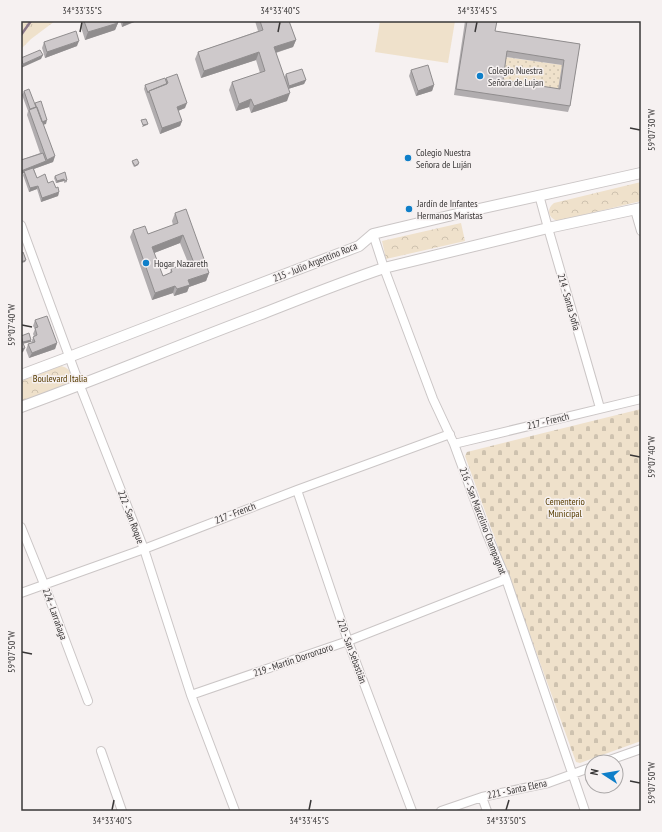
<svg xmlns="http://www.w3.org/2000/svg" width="662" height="832" font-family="'PT Sans Narrow',sans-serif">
<defs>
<pattern id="grass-tufts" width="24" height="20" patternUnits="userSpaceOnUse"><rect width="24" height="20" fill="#efe1cb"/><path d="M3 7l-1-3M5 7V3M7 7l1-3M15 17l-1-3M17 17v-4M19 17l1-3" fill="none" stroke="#cec2af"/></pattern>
<pattern id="cemetery-stones" width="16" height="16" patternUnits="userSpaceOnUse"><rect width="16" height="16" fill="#efe1cb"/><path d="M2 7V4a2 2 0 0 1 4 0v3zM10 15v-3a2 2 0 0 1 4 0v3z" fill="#cec2af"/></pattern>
<pattern id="park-crowns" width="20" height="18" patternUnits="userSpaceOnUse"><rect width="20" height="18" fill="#efe1cb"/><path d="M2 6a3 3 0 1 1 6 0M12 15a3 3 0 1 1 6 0" fill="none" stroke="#cec2af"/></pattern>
<pattern id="garden-dots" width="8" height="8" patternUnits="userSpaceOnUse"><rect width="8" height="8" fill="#efe1cb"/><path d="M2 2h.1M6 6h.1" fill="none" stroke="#cec2af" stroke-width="1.8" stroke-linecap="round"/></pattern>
</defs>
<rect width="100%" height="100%" fill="#f6f1f1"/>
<path fill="url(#grass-tufts)" d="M 21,21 L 55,21 L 31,39 L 21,49 Z"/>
<path fill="url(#cemetery-stones)" d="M 641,409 L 641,741 L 580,763 L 576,762 L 465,456 L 467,452 Z"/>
<path fill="url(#park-crowns)" d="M 641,182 L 641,201 L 558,221 C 548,218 546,209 554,203 Z
M 461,223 L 465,241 L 386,259 L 382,241 Z
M 61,366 C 70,368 74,375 70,384 L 21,404 L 21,381 Z"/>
<path fill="url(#garden-dots)" d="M 505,57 L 562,65 L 558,95 L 501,86 Z"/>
<path fill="#efe1cb" d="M 380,21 L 455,21 L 448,63 L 375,52 Z"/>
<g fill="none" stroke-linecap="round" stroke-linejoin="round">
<path stroke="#8b7788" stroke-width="2.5" d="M 21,35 L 31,21"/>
<defs>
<path id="minor" d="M 539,195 L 548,228 L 592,380 L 600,408
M 635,210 L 641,231
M 21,225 L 80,386 L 144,549 L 191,695 L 235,811
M 373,234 L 384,268 L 433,399 L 454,444 L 487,534 L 506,579 L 585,811
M 454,444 L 641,399
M 297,490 L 348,641 L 412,811
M 21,527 L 44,584 L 88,701
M 21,593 L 144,549 L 297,490 L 450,434
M 191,695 L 348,641 L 506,579
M 101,751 L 122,811
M 604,762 L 641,749
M 482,797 L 487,811
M 441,811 L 482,797 L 548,783 L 592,767"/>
<path id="tertiary" d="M 21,375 L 69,357 L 160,322 L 359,246 L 373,234 L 461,213 L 641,173
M 21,407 C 101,378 179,345 259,315 C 300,299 342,282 384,268 L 548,228 L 641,208"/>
</defs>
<use href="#minor" stroke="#cbc6c6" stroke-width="10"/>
<use href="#tertiary" stroke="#cbc6c6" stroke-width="12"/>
<use href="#minor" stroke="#fff" stroke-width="8"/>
<use href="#tertiary" stroke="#fff" stroke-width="10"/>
</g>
<path fill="#b1adaf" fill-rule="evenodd" d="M 83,21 L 117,21 L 118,23 L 115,30 L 85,40 L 81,27 Z
M 120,21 L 137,21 L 122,27 Z
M 255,21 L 289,21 L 296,40 L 293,47 L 276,53 L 284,78 L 286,74 L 306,80 L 304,84 L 288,89 L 287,101 L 251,113 L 249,107 L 236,111 L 229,90 L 232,82 L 260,73 L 256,60 L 201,78 L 195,59 L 198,52 L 258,31 Z
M 465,21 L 497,21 L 495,31 L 580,44 L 570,106 L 568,112 L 454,95 ZM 506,57 L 562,65 L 558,89 L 503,80 Z
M 44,42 L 77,46 L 45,58 L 42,48 Z
M 411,70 L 434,85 L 432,91 L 416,96 L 409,76 Z
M 166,78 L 185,108 L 178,111 L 182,121 L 180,126 L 160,134 L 144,89 L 145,85 L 166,80 Z
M 24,91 L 35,105 L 35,103 L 46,124 L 43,124 L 55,156 L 53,162 L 34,169 L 37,178 L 48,183 L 56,188 L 59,192 L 58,196 L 41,202 L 37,189 L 29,192 L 23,175 L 24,173 L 21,174 L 21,160 L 40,153 L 27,115 L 28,111 L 22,95 Z
M 132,161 L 139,163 L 138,165 L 134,167 L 132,163 Z
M 55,176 L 67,180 L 67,182 L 64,183 L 64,181 L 56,183 L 54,178 Z
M 175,213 L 209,273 L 206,281 L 189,287 L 187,292 L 174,296 L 173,293 L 152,300 L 130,237 L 133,230 L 148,234 L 173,225 L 172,221 ZM 180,243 L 189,265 L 185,267 L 171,269 L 170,273 L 163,276 L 154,253 Z
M 35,320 L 57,343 L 55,349 L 29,358 L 26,350 L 28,344 L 32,343 L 31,342 L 34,336 L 33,334 L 35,329 L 33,326 Z"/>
<path fill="#908d8e" d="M 128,21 L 132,21 L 131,23 L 122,27 L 123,23 Z
M 132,21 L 137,21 L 131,23 Z
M 118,23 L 115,30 L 85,40 L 88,32 Z
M 296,40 L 293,47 L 271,54 L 274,47 Z
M 79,41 L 77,46 L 45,58 L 47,52 Z
M 259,52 L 256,60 L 201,78 L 204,71 Z
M 43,55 L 41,59 L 21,68 L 23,64 Z
M 306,80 L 304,84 L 288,89 L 289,86 Z
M 434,85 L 432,91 L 416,96 L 418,91 Z
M 290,93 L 287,101 L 251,113 L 254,106 Z
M 251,99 L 249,107 L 236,111 L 239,104 Z
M 187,103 L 185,108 L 175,112 L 177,107 Z
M 47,120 L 46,124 L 40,126 L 42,122 Z
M 182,121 L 180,126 L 160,134 L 162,128 Z
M 148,124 L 147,125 L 142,127 L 143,125 Z
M 55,156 L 53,162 L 25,172 L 24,171 L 24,173 L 21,174 L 21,171 L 46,161 L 47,160 Z
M 139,163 L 138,165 L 134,167 L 135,166 Z
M 64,179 L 64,181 L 56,183 L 57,181 Z
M 38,186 L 37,189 L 29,192 L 30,188 Z
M 59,192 L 58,196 L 41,202 L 42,198 Z
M 183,235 L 180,243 L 149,255 L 152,247 Z
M 26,260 L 25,262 L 21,263 L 21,262 Z
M 209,273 L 206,281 L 189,287 L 187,292 L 174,296 L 177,289 L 188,280 Z
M 175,286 L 173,293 L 152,300 L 155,293 Z
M 31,340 L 31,342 L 22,344 L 23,342 Z
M 57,343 L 55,349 L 29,358 L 32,353 Z
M 25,348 L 23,352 L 21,353 L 21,349 Z"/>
<path fill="#cec9cb" stroke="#908d8e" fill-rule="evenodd" d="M 84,21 L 117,21 L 118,23 L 88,32 Z
M 122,21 L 128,21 L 123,23 Z
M 260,21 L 289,21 L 296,40 L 274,47 L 290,93 L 254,106 L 251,99 L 239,104 L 232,82 L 265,71 L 259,52 L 204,71 L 198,52 L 263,30 Z
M 467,21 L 497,21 L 495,31 L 580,44 L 570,106 L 456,89 ZM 507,51 L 564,60 L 560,89 L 503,80 Z
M 76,31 L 79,41 L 47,52 L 44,42 Z
M 40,50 L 43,55 L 23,64 L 21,58 Z
M 428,65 L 434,85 L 418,91 L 411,70 Z
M 302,69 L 306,80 L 289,86 L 286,74 Z
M 177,74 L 187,103 L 177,107 L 182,121 L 162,128 L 149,91 L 168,83 L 166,78 Z
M 165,78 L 167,84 L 149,91 L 148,93 L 145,85 Z
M 29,89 L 36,107 L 30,109 L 24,91 Z
M 41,101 L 47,120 L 42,122 L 35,103 Z
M 37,107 L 55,156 L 47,160 L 29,110 Z
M 146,119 L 148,124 L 143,125 L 141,120 Z
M 43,153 L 46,161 L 21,171 L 21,160 Z
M 137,159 L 139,163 L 135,166 L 132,161 Z
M 33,168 L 37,178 L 45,174 L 48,183 L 53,181 L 56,188 L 58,187 L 59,192 L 42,198 L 38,186 L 30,188 L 24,171 Z
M 65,172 L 67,180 L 65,181 L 64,179 L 57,181 L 55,176 Z
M 186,209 L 209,273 L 188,280 L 190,285 L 177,289 L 175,286 L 155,293 L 133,230 L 145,226 L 148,234 L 178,223 L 175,213 ZM 183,235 L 194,263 L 185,267 L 184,264 L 171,269 L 172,272 L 163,276 L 152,247 Z
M 23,252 L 26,260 L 21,262 L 21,253 Z
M 47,316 L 57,343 L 32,353 L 28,344 L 35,342 L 33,337 L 37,335 L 35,328 L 38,327 L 35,320 Z
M 29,333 L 31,340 L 23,342 L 21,336 Z
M 21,338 L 25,348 L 21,349 Z"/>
<path fill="none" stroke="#393737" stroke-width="1.5" d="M 80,32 L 82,22M 278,32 L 280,22M 475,32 L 477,22M 630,128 L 640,130M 22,325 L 32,327M 630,455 L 640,457M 22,652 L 32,654M 630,781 L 640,783M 112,810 L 114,800M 309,810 L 311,800M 506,810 L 509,800"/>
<g fill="#0f7fc9" stroke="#f6f1f1" stroke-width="1.5">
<circle cx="480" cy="76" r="4"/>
<circle cx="408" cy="158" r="4"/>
<circle cx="409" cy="209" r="4"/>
<circle cx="146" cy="263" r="4"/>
</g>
<g text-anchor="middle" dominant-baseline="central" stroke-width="3" stroke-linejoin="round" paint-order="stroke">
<g font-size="10" fill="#393737" stroke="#f6f1f1" text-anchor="start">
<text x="488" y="70">Colegio Nuestra<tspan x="488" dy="12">Señora de Lujan</tspan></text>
<text x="416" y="152">Colegio Nuestra<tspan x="416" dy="12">Señora de Luján</tspan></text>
<text x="417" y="203">Jardín de Infantes<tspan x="417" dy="12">Hermanos Maristas</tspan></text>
<text x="154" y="263">Hogar Nazareth</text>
</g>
<g font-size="10" fill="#393737" stroke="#f6f1f1">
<text transform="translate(315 262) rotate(-22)">215 - Julio Argentino Roca</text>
<text transform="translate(569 302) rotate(74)">214 - Santa Sofía</text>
<text transform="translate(548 421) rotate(-14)">217 - French</text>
<text transform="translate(235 513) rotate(-21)">217 - French</text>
<text transform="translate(131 517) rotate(69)">222 - San Roque</text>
<text transform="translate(483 521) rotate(69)">216 - San Marcelino Champagnat</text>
<text transform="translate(55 614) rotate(70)">224 - Larrañaga</text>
<text transform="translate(352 651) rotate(70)">220 - San Sebastián</text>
<text transform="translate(293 660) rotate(-19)">219 - Martín Dorronzoro</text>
<text transform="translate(517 789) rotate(-12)">221 - Santa Elena</text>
</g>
<g font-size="10" fill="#573c00" stroke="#f6f1f1">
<text x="60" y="378">Boulevard Italia</text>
<text x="565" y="501">Cementerio<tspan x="565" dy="12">Municipal</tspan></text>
</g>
</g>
<rect width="662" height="832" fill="none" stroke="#f6f1f1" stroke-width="44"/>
<g transform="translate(604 774) rotate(282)"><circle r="19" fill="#f6f1f1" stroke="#aaa7a7"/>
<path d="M0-3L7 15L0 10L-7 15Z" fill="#0f7fc9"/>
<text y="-6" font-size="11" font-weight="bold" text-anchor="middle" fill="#393737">N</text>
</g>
<rect x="22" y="22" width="618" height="788" fill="none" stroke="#393737" stroke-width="1.5"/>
<g font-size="10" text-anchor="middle" fill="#393737">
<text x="82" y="14">34°33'35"S</text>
<text x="280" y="14">34°33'40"S</text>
<text x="477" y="14">34°33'45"S</text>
<text transform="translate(651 130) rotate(-90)" y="4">59°07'30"W</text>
<text transform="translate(11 325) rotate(-90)" y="4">59°07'40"W</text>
<text transform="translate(651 457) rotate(-90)" y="4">59°07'40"W</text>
<text transform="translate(11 652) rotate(-90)" y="4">59°07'50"W</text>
<text transform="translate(651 783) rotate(-90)" y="4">59°07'50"W</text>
<text x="112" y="824">34°33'40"S</text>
<text x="309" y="824">34°33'45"S</text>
<text x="506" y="824">34°33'50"S</text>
</g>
</svg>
